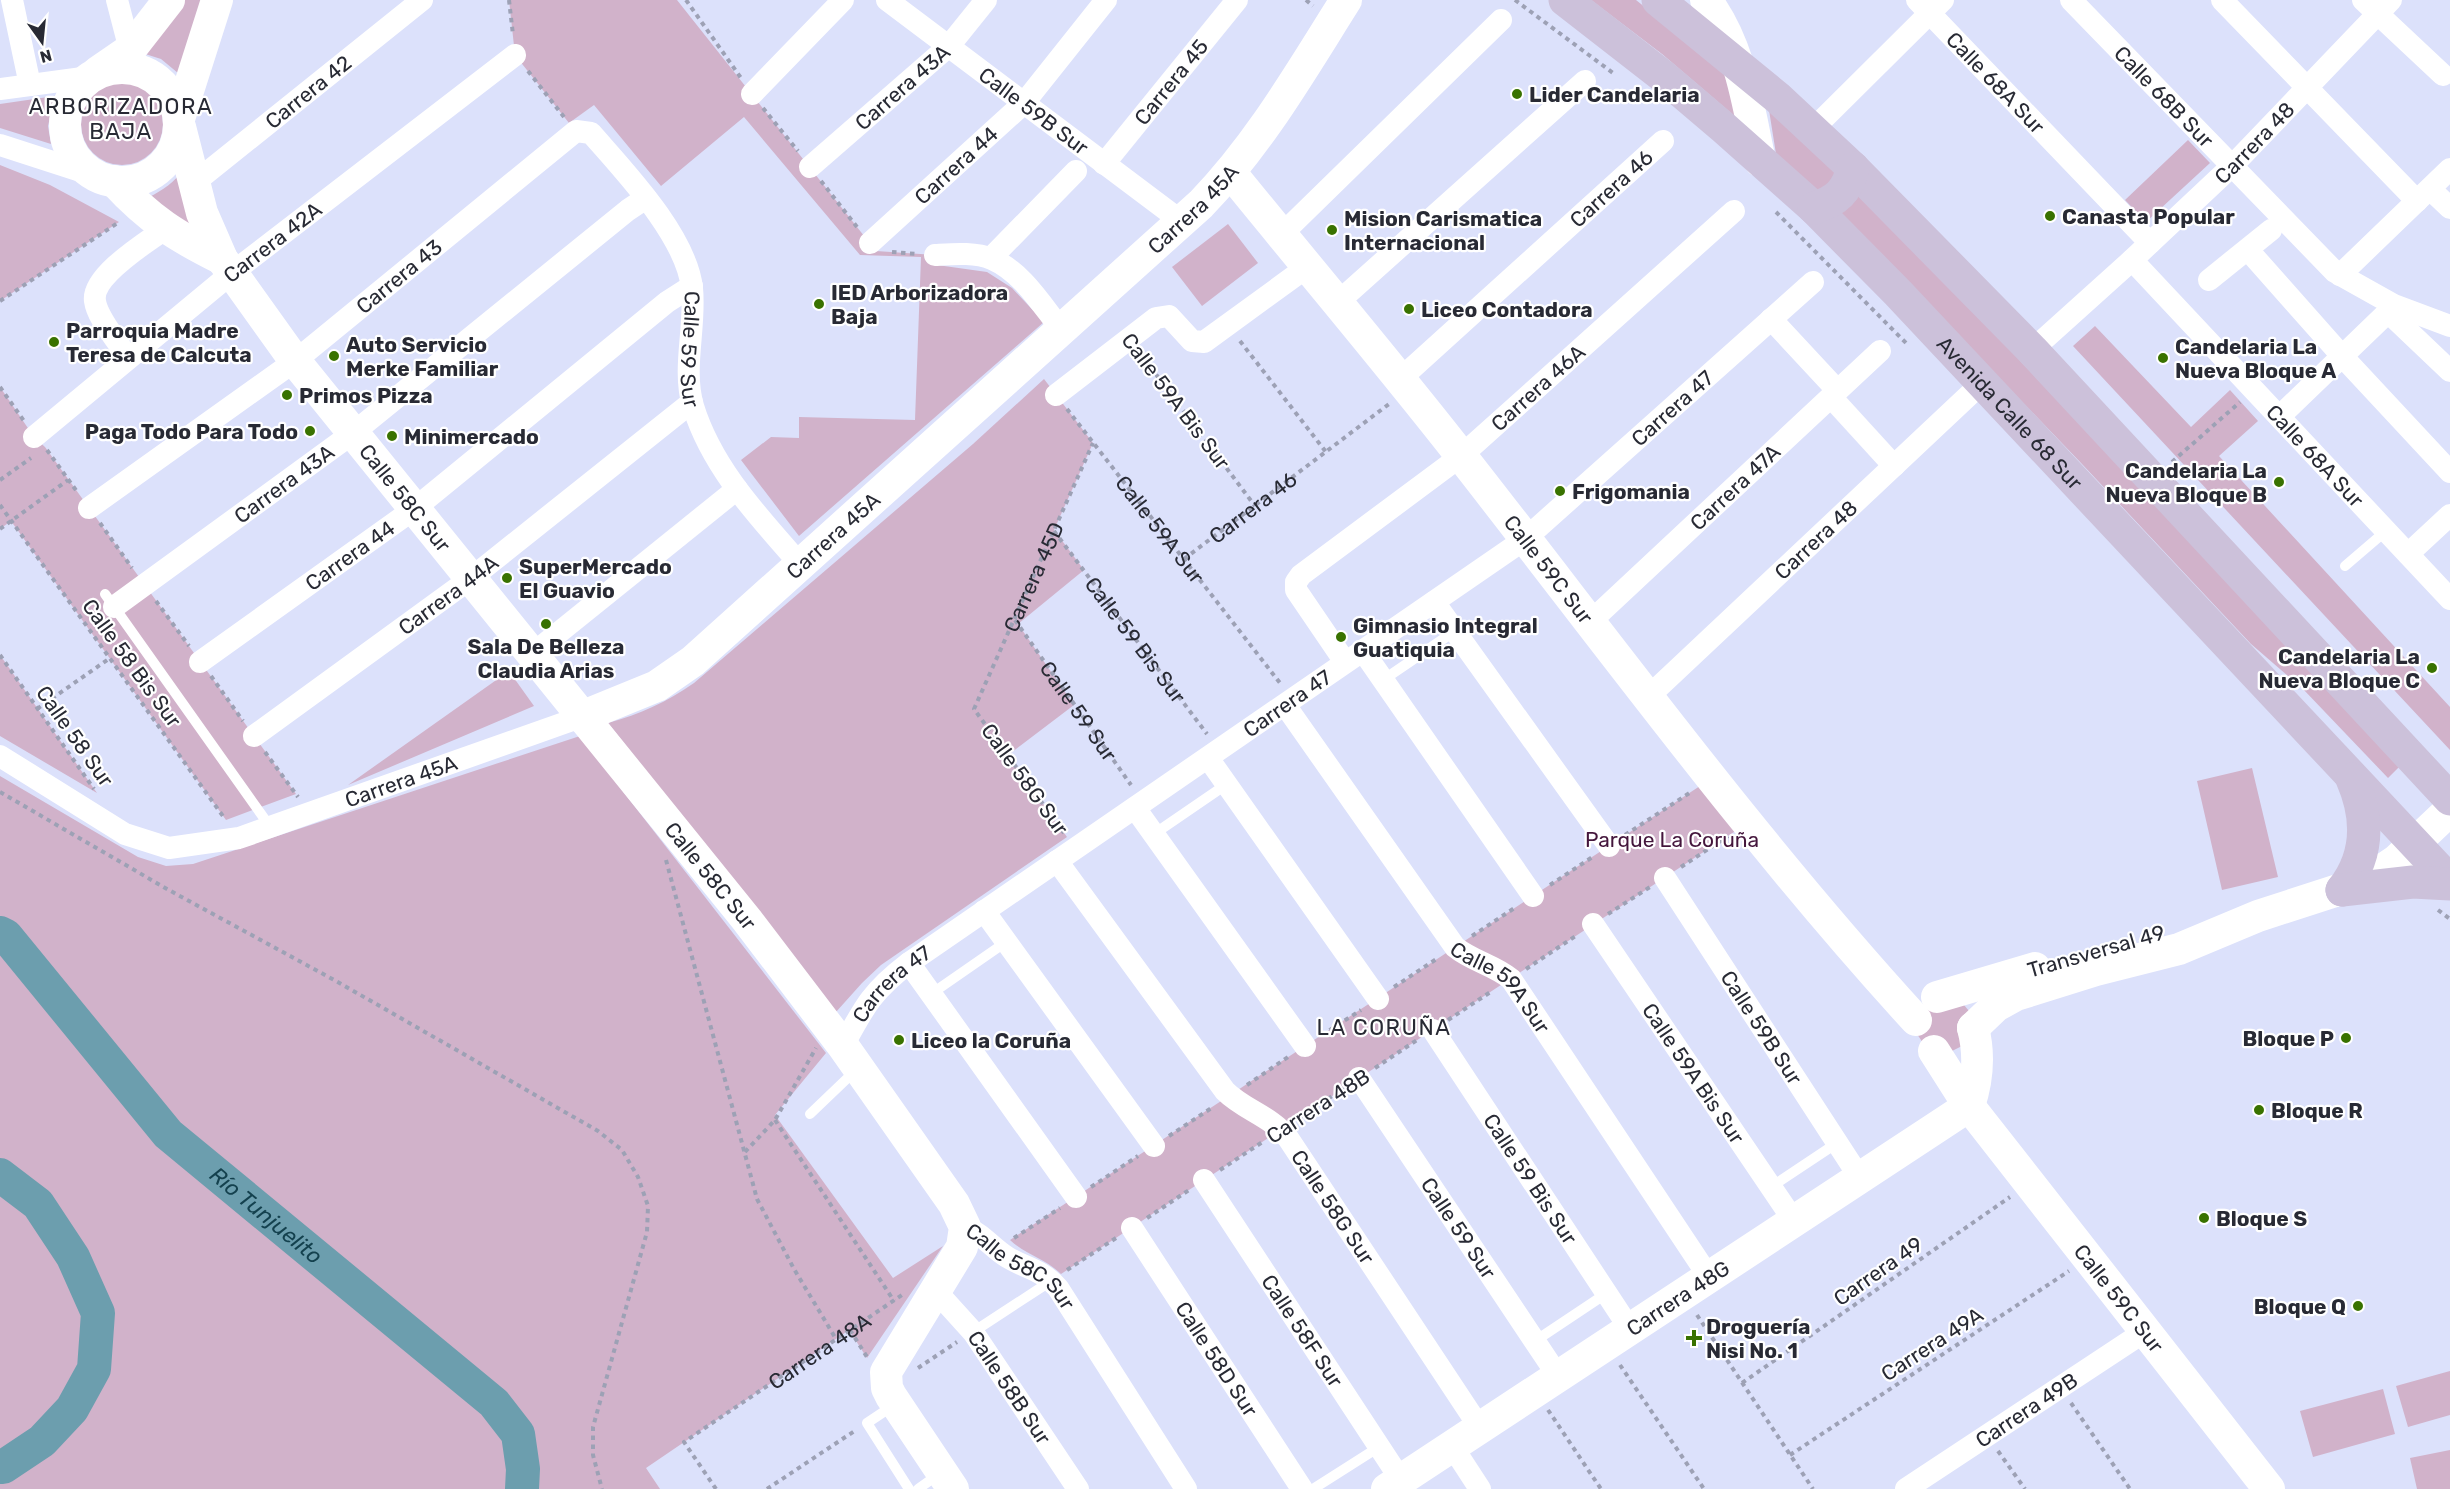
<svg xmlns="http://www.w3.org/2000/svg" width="2450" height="1489" font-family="Rubik,sans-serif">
<rect width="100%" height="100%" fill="#dce1fb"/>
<path fill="#d1b2ca" d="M 185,0 L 206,0 L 184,78 L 161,59 L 139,52 L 177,11 Z
M 509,0 L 677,0 L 876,251 L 935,255 L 937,265 L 987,272 L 1012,288 L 1044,322 L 799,536 L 741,460 L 771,437 L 799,438 L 799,417 L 915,420 L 921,257 L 860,255 L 744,117 L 661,186 L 594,105 L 569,123 L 515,55 Z
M 1591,0 L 1636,0 L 1727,73 L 1738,119 L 1662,54 Z
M81 124a41 41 0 1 1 82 0a41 41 0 1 1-82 0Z
M 55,96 L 48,126 L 51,144 L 0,128 L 0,104 Z
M 1769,110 L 1907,240 L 2400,766 L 2388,778 L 2303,689 L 2251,644 L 2081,463 L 1847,220 L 1776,154 Z
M 2188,140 L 2210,163 L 2146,222 L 2125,200 Z
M 0,165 L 50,185 L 119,222 L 0,301 Z
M 181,173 L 197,239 L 143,200 C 158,193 170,186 181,173 Z
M 1228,224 L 1258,263 L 1202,306 L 1172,267 Z
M 2095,326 L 2191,427 L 2230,390 L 2258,421 L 2219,456 L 2450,707 L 2450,750 L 2073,346 Z
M 1044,379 L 1093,443 L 1054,530 L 1084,570 L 1018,624 L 1074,705 L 1008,755 L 1067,837 L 881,965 L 862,983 L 836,1012 L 608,723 C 640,714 667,702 694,683 L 973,444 Z
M 0,387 L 34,437 L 45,447 L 296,794 L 226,820 L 11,521 L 0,529 Z
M 0,655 L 97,793 L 0,736 Z
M 509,671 L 534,706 L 348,785 Z
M 580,736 L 826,1053 L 775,1115 L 893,1278 L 943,1246 L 867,1358 L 849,1330 L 646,1468 L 660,1489 L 0,1489 L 0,776 L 138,857 L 166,866 L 193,864 Z
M 2252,768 L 2278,877 L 2222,890 L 2197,781 Z
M 1703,784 L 1737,830 L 1061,1274 C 1046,1259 1026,1255 1010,1240 Z
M 1924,1004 L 1964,1005 L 1969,1011 L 1964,1045 L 1948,1053 L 1925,1046 L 1917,1034 L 1920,1009 Z
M 2450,1371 L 2450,1415 L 2408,1427 L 2396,1386 Z
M 2383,1389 L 2395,1434 L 2313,1457 L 2300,1411 Z
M 2450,1450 L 2450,1489 L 2417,1489 L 2410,1458 Z"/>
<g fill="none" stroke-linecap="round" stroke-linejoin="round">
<g stroke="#6c9eae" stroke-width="34">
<path id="s1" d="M 0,933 L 6,936 L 168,1134 L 494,1403 L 518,1434 L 523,1469 L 522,1489"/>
<path d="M 0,1175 L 38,1204 L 73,1257 L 98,1313 L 94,1369 L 72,1409 L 42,1441 L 3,1467 L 0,1467"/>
</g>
<g stroke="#9da1b5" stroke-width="4" stroke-dasharray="4.5 4.5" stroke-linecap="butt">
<path d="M 509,0 L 513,35"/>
<path d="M 686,0 L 741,78"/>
<path d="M 1306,0 L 1313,6"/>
<path d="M 1515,0 L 1613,73"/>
<path d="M 528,71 L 564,117"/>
<path d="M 763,108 L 798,151"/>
<path d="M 821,181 L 857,227"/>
<path d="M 1776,212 L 1906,343"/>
<path d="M 892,252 L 917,254"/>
<path d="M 0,301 L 119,222"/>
<path d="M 1240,341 L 1326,452"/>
<path d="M 1140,353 L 1255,506"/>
<path d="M 0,387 L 24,421"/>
<path id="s2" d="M 1067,409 L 1280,683"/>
<path d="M 47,450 L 78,493"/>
<path d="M 2172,462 L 2240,402"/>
<path d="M 0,480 L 31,458"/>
<path d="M 0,505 L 225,819"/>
<path d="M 100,523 L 132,568"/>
<path d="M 0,529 L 68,480"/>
<path id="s3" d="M 1054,531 L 1207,734"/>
<path id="s4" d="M 1184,559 L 1389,404"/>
<path d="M 156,601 L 189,646"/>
<path id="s5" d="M 1015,620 L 1131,785"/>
<path d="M 0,655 L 94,789"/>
<path d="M 211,676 L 243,721"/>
<path d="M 37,709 L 110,658"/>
<path d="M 265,752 L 298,797"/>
<path d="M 0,792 L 167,889 L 336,981 L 598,1131 L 622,1150 L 638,1177 L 648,1206 L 647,1232 L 593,1427 L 593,1455 L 602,1489"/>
<path id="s6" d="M 1064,833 L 974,709 L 1093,443"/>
<path d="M 1625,835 L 1691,792"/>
<path d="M 666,860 L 757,1199 L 794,1269 L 836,1339"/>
<path d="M 1681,867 L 1728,836"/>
<path d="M 1550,885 L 1594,856"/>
<path d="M 2438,910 L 2450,919"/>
<path d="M 1608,914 L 1650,887"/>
<path d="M 1472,936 L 1516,907"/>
<path d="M 1526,969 L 1577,935"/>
<path d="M 1394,987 L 1438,958"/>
<path d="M 1448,1020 L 1492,991"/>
<path d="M 1322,1035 L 1361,1010"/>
<path d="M 1375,1068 L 1417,1040"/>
<path d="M 1247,1085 L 1288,1057"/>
<path d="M 1298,1119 L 1344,1088"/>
<path d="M 775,1120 L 894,1301"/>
<path d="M 1169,1136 L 1213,1107"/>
<path d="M 745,1152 L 775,1120 L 816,1048"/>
<path d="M 1220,1170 L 1264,1141"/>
<path d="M 1091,1187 L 1138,1156"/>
<path d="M 1147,1218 L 1189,1190"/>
<path d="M 1014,1238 L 1060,1208"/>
<path d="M 1067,1270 L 1116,1238"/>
<path d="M 1697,1315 L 1813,1489"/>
<path d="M 850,1330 L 867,1357"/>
<path d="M 1620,1365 L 1704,1489"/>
<path d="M 918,1368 L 957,1342"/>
<path d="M 1742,1383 L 2010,1197"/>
<path d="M 2071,1403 L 2130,1489"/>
<path d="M 1548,1410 L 1601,1489"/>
<path d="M 1998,1451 L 2025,1489"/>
<path d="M 1790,1455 L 2069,1271"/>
<path id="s7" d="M 716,1489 L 684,1442 L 902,1295"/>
<path d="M 767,1489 L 856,1430"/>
</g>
<path stroke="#fff" stroke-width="10" d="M 2345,566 L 2387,530
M 105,594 L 271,828
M 1383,680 L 1455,631
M 1154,834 L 1227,784
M 931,994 L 1006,942
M 810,1114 L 856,1070
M 1771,1187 L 1837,1143
M 973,1332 L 1051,1281
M 1535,1341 L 1607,1293
M 894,1405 L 867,1423 L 909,1489
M 918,1489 L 939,1474
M 1313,1489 L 1379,1447"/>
<g stroke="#fff" stroke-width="22">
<path d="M 12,0 L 30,85"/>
<path d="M 117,0 L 130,50"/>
<path id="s8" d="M 887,0 L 1181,221"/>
<path id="s9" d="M 1917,0 L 2150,243"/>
<path id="s10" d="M 2071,0 L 2335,272 L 2394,305 L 2450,326"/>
<path d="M 2222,0 L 2417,201"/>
<path d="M 2363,0 L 2443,75"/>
<path d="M 0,89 L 90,77"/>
<path d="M 752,94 L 843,0"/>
<path d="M 1813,129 L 1943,0"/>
<path d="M 0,145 L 96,176"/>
<path id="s11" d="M 1104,164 L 1237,0"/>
<path id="s12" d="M 810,167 L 949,46 L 986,0"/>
<path id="s13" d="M 194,183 L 422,0"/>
<path d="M 2430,189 L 2450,208"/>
<path d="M 1281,235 L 1501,20"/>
<path id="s14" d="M 870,243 L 1024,103 L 1106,0"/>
<path d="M 2248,250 L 2342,356 L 2450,472"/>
<path d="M 935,255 C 953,254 975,252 992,259 C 1022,272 1041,304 1061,329"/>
<path d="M 991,258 L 1076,171"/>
<path id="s15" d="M 2132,260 L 2450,599"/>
<path d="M 2340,275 L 2450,169"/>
<path d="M 2209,280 L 2271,230"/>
<path d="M 1337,303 L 1585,81"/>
<path d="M 1771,319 L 1837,390"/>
<path d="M 120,346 C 112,334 97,316 95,301 C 91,276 147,242 165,229"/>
<path id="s16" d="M 2032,350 L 2132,260 L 2233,165 L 2391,0"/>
<path id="s17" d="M 1399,380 L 1663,141"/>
<path d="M 1056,395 L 1156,318 L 1169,316 L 1192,341 L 1204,342 L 1307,267"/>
<path d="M 1831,397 L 1894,466"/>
<path d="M 2280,416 L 2388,312 L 2450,371"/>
<path id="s18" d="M 34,437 L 233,272 L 515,55"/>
<path id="s19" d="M 89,508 L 295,361 L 576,131 L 591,133 C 624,171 686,235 692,288 C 696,327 682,368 693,406 C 712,468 758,516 800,564"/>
<path d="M 2408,554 L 2450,515"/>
<path d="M 1434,602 L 1609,846"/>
<path id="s20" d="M 114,607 L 353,433 L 628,210 L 646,198"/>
<path id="s21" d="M 1590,622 L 1880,351"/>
<path d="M 1363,651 L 1533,896"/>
<path d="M 531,655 L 737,489"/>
<path id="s22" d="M 200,662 L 414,509 L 667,302 L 692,286"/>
<path id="s23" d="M 1345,662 L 1296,590 L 1296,582 L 1301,575 L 1461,456 L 1734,211"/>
<path id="s24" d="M 1648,697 L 1983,382"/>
<path id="s25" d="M 1285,705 L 1455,947 C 1472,961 1494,965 1511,979 L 1709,1277"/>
<path id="s26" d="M 254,736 L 470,579 L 692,402"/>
<path id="s27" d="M 0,756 L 125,834 L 169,848 L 239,838 L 581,717"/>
<path d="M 1208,758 L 1378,999"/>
<path d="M 1135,808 L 1305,1046"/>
<path id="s28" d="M 1057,861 L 1225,1091 C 1244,1110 1271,1116 1288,1138 L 1480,1428"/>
<path id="s29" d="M 1665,878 L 1860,1178"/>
<path d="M 984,911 L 1154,1146"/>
<path id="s30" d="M 1593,924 L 1794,1221"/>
<path d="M 909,963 L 1076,1197"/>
<path id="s31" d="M 1433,1030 L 1630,1329"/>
<path id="s32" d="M 843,1046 C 864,1007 872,991 909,963 L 1525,539 L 1813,282"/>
<path id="s33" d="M 1359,1078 L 1558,1376"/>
<path id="s34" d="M 1204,1180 L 1401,1480"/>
<path id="s35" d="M 965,1227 C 983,1234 991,1247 1007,1257 C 1027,1269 1041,1269 1058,1288 L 1186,1489"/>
<path id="s36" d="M 1132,1228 L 1302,1489"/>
<path id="s37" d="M 935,1290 L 973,1332 L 1078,1489"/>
<path d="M 1452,1446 L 1480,1489"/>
<path id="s38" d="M 1906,1489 L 2147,1330"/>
</g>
<g stroke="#fff" stroke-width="32">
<path d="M 1706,0 C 1741,46 1748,106 1760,161"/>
<circle cx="122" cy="125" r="57"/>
<path d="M 98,72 L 130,50 L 169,0"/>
<path d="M 179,119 L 217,0"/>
<path id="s39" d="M 180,127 L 202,213 L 222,259 L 295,361 L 747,920 L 843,1046 L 954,1204 L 965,1227 L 962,1247 L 886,1372 L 887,1388 L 891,1396 L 953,1489"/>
<path id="s40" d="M 1231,173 C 1308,268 1387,361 1462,457 C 1611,647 1753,842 1916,1020"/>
<path d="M 114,181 C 150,220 176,236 222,259"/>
<path id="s41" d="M 581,717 L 657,686 L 693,661 L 1201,204 C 1260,143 1301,71 1346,0"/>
<path d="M 1937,997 L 2035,968"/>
<path d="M 1973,1028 L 1996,1006 L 2016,995 L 2096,970 L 2179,949 L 2258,916 L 2366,881 L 2397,860 L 2450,810"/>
<path id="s42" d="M 1934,1051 L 1969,1106 L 2269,1489"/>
<path d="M 1969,1106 C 1978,1079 1980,1055 1973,1028"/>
<path id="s43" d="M 1387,1489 L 1969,1106"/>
</g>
<g stroke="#ccc1da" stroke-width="33">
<path id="s44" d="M 1565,0 L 1664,77 L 1724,128 L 1814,208 L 1898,293 L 2450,881"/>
<path d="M 1658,0 L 1778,98 L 1853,168 L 2032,350 L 2450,799"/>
<path d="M 1814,208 C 1837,201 1847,191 1853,168"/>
<path d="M 2342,890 C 2369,856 2369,818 2352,779"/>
<path d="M 2342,890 L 2413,882 L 2450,884"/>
</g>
</g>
<g fill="#397200" stroke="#fff" stroke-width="2">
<circle cx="1517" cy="94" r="6"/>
<circle cx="2050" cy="216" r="6"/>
<circle cx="1332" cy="230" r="6"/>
<circle cx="819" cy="304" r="6"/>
<circle cx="1409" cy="309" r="6"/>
<circle cx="54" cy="342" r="6"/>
<circle cx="334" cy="356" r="6"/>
<circle cx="2163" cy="358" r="6"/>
<circle cx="287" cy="395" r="6"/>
<circle cx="310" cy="431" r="6"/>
<circle cx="392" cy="436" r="6"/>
<circle cx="2279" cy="482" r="6"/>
<circle cx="1560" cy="491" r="6"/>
<circle cx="507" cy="578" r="6"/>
<circle cx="546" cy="624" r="6"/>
<circle cx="1341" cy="637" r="6"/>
<circle cx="2432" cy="668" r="6"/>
<circle cx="2346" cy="1038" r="6"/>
<circle cx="899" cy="1040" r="6"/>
<circle cx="2259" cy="1110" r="6"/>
<circle cx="2204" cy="1218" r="6"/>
<circle cx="2358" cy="1306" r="6"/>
<path d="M1691 1329h6v6h6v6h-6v6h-6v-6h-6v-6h6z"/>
</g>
<g text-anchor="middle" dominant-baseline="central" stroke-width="4.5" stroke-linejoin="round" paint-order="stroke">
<g font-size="21" fill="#282a34" stroke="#fff">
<text stroke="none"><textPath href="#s11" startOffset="106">Carrera 45</textPath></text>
<text stroke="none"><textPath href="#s9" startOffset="114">Calle 68A Sur</textPath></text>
<text stroke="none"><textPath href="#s12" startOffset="122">Carrera 43A</textPath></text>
<text stroke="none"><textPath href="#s13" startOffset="146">Carrera 42</textPath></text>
<text stroke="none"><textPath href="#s10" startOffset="134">Calle 68B Sur</textPath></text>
<text stroke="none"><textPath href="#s8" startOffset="184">Calle 59B Sur</textPath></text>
<text stroke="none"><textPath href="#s16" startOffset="304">Carrera 48</textPath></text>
<text stroke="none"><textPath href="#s14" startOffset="116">Carrera 44</textPath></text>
<text stroke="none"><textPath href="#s17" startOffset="286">Carrera 46</textPath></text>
<text stroke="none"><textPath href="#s41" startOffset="800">Carrera 45A</textPath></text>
<text stroke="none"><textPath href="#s18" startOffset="308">Carrera 42A</textPath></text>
<text stroke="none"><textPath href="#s19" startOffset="387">Carrera 43</textPath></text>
<text stroke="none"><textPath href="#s19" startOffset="880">Calle 59 Sur</textPath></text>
<text stroke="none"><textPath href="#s23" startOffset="406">Carrera 46A</textPath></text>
<text transform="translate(1176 401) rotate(53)">Calle 59A Bis Sur</text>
<text stroke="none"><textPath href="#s32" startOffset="1052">Carrera 47</textPath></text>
<text stroke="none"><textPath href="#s44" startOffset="608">Avenida Calle 68 Sur</textPath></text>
<text stroke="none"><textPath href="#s15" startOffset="268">Calle 68A Sur</textPath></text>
<text stroke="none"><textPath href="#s20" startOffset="210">Carrera 43A</textPath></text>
<text stroke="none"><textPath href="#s21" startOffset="198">Carrera 47A</textPath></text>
<text stroke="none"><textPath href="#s39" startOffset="440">Calle 58C Sur</textPath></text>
<text stroke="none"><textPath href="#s4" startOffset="86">Carrera 46</textPath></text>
<text stroke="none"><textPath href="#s2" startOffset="152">Calle 59A Sur</textPath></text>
<text stroke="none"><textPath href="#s41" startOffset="314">Carrera 45A</textPath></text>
<text stroke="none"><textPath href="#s24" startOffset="230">Carrera 48</textPath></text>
<text stroke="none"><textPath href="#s22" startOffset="184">Carrera 44</textPath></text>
<text stroke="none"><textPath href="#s40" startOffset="508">Calle 59C Sur</textPath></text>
<text stroke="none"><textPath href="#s6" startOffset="298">Carrera 45D</textPath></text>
<text stroke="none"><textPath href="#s26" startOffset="240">Carrera 44A</textPath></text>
<text stroke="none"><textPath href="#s3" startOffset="136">Calle 59 Bis Sur</textPath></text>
<text transform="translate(132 663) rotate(54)">Calle 58 Bis Sur</text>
<text stroke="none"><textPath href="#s32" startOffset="566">Carrera 47</textPath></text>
<text stroke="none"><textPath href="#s5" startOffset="111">Calle 59 Sur</textPath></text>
<text transform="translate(75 736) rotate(55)">Calle 58 Sur</text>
<text transform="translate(1025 779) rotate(54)">Calle 58G Sur</text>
<text stroke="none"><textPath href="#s27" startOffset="436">Carrera 45A</textPath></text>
<text stroke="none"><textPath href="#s39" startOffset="926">Calle 58C Sur</textPath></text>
<text transform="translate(2096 951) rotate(-16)">Transversal 49</text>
<text stroke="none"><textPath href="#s32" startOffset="80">Carrera 47</textPath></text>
<text stroke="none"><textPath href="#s25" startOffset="358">Calle 59A Sur</textPath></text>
<text stroke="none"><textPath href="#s29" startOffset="178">Calle 59B Sur</textPath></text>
<text stroke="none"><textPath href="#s30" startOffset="180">Calle 59A Bis Sur</textPath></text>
<text transform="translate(1318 1106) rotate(-33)">Carrera 48B</text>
<text stroke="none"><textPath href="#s31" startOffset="178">Calle 59 Bis Sur</textPath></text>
<text stroke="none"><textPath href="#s28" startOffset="446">Calle 58G Sur</textPath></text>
<text stroke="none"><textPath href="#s33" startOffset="180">Calle 59 Sur</textPath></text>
<text stroke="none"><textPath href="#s35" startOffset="69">Calle 58C Sur</textPath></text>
<text transform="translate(1878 1271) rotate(-35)">Carrera 49</text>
<text stroke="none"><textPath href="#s42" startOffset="309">Calle 59C Sur</textPath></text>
<text stroke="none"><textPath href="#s43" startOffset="348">Carrera 48G</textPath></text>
<text stroke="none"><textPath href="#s34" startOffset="180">Calle 58F Sur</textPath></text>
<text transform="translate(1932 1344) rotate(-33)">Carrera 49A</text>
<text stroke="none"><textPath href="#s7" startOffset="220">Carrera 48A</textPath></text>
<text stroke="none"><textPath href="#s36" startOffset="156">Calle 58D Sur</textPath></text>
<text stroke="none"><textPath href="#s37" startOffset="123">Calle 58B Sur</textPath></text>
<text stroke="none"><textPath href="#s38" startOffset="144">Carrera 49B</textPath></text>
</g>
<g font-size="21" font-weight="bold" fill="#282a34" stroke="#fff" text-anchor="start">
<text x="1529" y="94">Lider Candelaria</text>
<text x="2062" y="216">Canasta Popular</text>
<text x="1344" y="218">Mision Carismatica<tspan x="1344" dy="24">Internacional</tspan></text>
<text x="831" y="292">IED Arborizadora<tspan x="831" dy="24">Baja</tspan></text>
<text x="1421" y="309">Liceo Contadora</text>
<text x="66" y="330">Parroquia Madre<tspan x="66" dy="24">Teresa de Calcuta</tspan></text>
<text x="346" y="344">Auto Servicio<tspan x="346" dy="24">Merke Familiar</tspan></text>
<text x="2175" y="346">Candelaria La<tspan x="2175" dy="24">Nueva Bloque A</tspan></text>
<text x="299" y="395">Primos Pizza</text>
<text x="298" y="431" text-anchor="end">Paga Todo Para Todo</text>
<text x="404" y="436">Minimercado</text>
<text x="2267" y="470" text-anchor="end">Candelaria La<tspan x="2267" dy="24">Nueva Bloque B</tspan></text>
<text x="1572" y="491">Frigomania</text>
<text x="519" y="566">SuperMercado<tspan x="519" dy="24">El Guavio</tspan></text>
<text x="1353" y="625">Gimnasio Integral<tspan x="1353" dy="24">Guatiquia</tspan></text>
<text x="546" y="646" text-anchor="middle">Sala De Belleza<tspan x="546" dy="24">Claudia Arias</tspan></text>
<text x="2420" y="656" text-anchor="end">Candelaria La<tspan x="2420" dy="24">Nueva Bloque C</tspan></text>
<text x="2334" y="1038" text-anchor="end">Bloque P</text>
<text x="911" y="1040">Liceo la Coruña</text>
<text x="2271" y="1110">Bloque R</text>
<text x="2216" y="1218">Bloque S</text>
<text x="2346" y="1306" text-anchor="end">Bloque Q</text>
<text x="1706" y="1326">Droguería<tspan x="1706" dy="24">Nisi No. 1</tspan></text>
</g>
<g font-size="21" fill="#44163c" stroke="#fff">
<text x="1672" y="839">Parque La Coruña</text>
</g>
<g font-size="22" letter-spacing="1.5" fill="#282a34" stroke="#fff">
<text x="121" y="106">ARBORIZADORA<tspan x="121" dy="25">BAJA</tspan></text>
<text x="1384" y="1027">LA CORUÑA</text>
</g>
<g font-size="22" font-style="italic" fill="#14414e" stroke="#fff">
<text stroke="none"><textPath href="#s1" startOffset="390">Río Tunjuelito</textPath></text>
</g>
</g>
<g transform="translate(42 42) rotate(165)" stroke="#ffffff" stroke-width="4.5" paint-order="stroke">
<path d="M0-4.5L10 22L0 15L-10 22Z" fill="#282a34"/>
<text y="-9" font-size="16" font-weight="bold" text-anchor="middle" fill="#282a34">N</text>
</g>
</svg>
